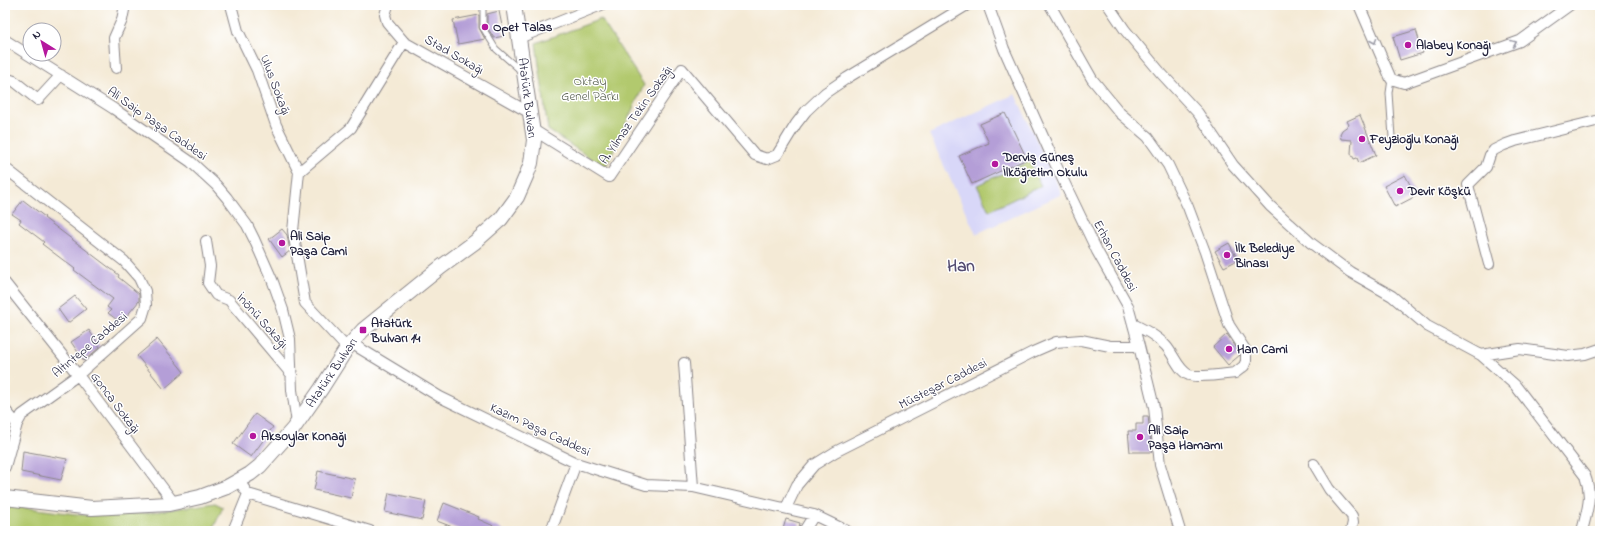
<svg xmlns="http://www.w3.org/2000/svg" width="1605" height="536" font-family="'Indie Flower',sans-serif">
<rect width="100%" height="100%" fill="#fff"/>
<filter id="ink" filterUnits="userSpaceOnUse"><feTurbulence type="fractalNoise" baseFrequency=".025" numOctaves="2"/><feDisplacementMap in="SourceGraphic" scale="8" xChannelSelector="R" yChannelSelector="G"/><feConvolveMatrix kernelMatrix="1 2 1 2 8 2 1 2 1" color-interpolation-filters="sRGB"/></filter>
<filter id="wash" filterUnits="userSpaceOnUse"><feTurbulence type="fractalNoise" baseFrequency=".012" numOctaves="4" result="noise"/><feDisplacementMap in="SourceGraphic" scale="16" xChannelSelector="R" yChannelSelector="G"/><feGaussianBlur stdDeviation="0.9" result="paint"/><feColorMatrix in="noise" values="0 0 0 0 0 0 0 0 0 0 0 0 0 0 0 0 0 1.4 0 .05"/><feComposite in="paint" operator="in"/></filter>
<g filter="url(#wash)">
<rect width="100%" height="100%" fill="#f4ead6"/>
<path fill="#d8d7f8" d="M 1015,94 L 1062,194 L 976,234 L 929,134 Z"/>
<path fill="#b2c96e" stroke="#6a7654" d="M 601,19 L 644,85 L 605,168 L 548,130 L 536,43 Z
M 1030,161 L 1041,186 L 989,211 L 977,185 Z
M 215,503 L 223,507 L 212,531 L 5,531 L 5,505 L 83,515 L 146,513 Z"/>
<g id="blocks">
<path fill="#b49ed7" d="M 499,11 L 504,36 L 494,38 L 487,27 L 487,14 Z
M 479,15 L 479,28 L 485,39 L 458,44 L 453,20 Z
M 1416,30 L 1423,53 L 1400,60 L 1393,37 Z
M 1005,113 L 1027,159 L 972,184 L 959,156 L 989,143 L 980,124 Z
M 1360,115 L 1376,155 L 1359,163 L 1357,158 L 1354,159 L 1351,153 L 1352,140 L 1341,139 L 1340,134 L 1342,130 L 1349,125 L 1347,121 Z
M 1405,175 L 1416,196 L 1395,207 L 1384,186 Z
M 23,200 L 45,217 L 44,218 L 119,275 L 118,277 L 139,294 L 139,301 L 121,323 L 108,313 L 111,310 L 107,307 L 113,299 L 74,270 L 75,269 L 42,244 L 44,242 L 19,223 L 21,220 L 12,214 Z
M 282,229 L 287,235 L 290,251 L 282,257 L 269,239 Z
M 1229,243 L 1238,260 L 1224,267 L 1215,251 Z
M 75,296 L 86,309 L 68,323 L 58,309 Z
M 89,330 L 100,347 L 84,361 L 71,342 Z
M 1227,334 L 1240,353 L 1240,355 L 1228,365 L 1213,347 Z
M 157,339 L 184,372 L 164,389 L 137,356 Z
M 255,414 L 273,427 L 251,457 L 233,444 Z
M 1143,416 L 1148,416 L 1152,452 L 1130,452 L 1128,431 L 1136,431 L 1136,424 L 1143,424 Z
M 23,451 L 67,459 L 61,480 L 21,472 Z
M 318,471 L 355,479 L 351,498 L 314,490 Z
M 389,493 L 426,501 L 422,520 L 385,512 Z
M 444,503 L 479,517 L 478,519 L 505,531 L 463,531 L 437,521 Z
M 786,519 L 800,523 L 798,531 L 783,529 Z"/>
</g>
</g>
<g filter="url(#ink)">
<use href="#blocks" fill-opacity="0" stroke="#8b8688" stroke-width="1"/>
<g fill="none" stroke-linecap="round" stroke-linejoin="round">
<defs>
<path id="lane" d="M 483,5 L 483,28 L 496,49 L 521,71
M 1391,79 L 1389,93 L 1392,137"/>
<path id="street" d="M 231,5 L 238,31 L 257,70 L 276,125 L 299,172
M 388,5 L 385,15 L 387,22 L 404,42 L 530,113
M 988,5 L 1004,49 L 1053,159 L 1097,251 L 1128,306 L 1139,346 L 1154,407 L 1160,465 L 1180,531
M 1050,5 L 1092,79 L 1120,113 L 1148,137 L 1168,165 L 1188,207 L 1205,252 L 1229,325 L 1246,351 L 1246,361 L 1244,366 L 1235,373 C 1226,374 1197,378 1189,375 C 1178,370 1174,355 1166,346 C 1157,336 1145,330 1133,324
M 1108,5 L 1125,30 L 1160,72 L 1198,113 L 1233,165 L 1270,206 L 1311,243 L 1350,272 L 1392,296 L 1427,326 L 1481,355 L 1515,385 L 1585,476 C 1593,497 1587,510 1582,531
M 1359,5 L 1391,79 L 1404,83 L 1520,41 L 1570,5
M 519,38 L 601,5
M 5,40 L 114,109 L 191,162 L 216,185 L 227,198 L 247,225 L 254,239 L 273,282 L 283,310 L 290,339 L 292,390 L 297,423
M 116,68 L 114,38 L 122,20 L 125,5
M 5,78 L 14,81 L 38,100 L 61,75
M 532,129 L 609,177 L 682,69 L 755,155 L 767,159 L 777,155 L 796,124 L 806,111 L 825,93 L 847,78 L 967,5
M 5,168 L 124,261 L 139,278 L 145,291 L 146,305 L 142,318 L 78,375 L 22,415 L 17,424 L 5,467
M 206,241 L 210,266 L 208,283 L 216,295 L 229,300 L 292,375
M 1489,264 L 1468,185 L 1486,167 L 1490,155 L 1494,150 L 1504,145 L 1515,141 L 1600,120
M 5,283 L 78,375 L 174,503
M 351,343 L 440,397 L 576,463 L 646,485 L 693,487 L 814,515 L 847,531
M 347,348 L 305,303 L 293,231 L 299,172 L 351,128 L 404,42
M 1481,355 L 1520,349 L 1568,356 L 1585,354 L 1600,349
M 684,363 L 693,487
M 5,410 L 17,424
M 1314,464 L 1329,489 L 1352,516 L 1353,522 L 1351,531
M 248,494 L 370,531
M 786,508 L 797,485 L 814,465 L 835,452 L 1033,352 L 1056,342 L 1081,340 L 1110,346 L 1139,346
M 233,531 L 248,494 L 239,481
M 551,531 L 576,463
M 804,531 L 814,515"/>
<path id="secondary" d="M 5,498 L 92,508 L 169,504 L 200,497 L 227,487 L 250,474 L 260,466 L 293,429 L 321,389 L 347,348 L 363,330 L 441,267 L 475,242 L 501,219 L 517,197 L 527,174 L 531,163 L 534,140 L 514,5"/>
</defs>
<use href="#lane" stroke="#8b8688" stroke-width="7"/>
<use href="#street" stroke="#8b8688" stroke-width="12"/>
<use href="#secondary" stroke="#8b8688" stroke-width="16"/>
<use href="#lane" stroke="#fff" stroke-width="5"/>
<use href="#street" stroke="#fff" stroke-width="10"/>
<use href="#secondary" stroke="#fff" stroke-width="14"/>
</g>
<defs><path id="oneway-chevron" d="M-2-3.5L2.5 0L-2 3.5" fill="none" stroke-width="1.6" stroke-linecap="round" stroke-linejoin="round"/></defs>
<g stroke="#9c9ca7">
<use href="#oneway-chevron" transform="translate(1374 41) rotate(67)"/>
<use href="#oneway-chevron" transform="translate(1514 43) rotate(-21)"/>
</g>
</g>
<g fill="#b5179e" stroke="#fff" stroke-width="1.5">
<circle cx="485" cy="27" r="4"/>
<circle cx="1408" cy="45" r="4"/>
<circle cx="1362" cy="139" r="4"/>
<circle cx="995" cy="164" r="4"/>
<circle cx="1400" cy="191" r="4"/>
<circle cx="282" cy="243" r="4"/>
<circle cx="1227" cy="255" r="4"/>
<rect x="359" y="326" width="8" height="8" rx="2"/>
<circle cx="1229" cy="349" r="4"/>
<circle cx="253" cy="436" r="4"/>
<circle cx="1140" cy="437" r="4"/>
</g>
<g text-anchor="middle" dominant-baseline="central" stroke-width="3" stroke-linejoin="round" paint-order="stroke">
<g font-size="13" font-weight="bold" fill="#22223b" stroke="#fff" text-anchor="start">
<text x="493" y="27">Opet Talas</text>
<text x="1416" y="45">Alabey Konağı</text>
<text x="1370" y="139">Feyzioğlu Konağı</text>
<text x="1003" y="157">Derviş Güneş<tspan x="1003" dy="15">İlköğretim Okulu</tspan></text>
<text x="1408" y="191">Devir Köşkü</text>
<text x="290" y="236">Ali Saip<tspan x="290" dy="15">Paşa Cami</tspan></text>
<text x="1235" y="248">İlk Belediye<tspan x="1235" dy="15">Binası</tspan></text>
<text x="371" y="323">Atatürk<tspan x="371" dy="15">Bulvarı 14</tspan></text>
<text x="1237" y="349">Han Cami</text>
<text x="1148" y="430">Ali Saip<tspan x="1148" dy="15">Paşa Hamamı</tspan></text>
<text x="261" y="436">Aksoylar Konağı</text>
</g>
<g font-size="13" fill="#22223b" stroke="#fff">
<text transform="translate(454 55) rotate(30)">Stad Sokağı</text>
<text transform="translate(275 85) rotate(69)">Ulus Sokağı</text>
<text transform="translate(527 98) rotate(83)">Atatürk Bulvarı</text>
<text transform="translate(636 115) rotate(-55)">A. Yılmaz Tekin Sokağı</text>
<text transform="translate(157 124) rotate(35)">Ali Saip Paşa Caddesi</text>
<text transform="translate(1115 256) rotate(62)">Erhan Caddesi</text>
<text transform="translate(262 321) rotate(48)">İnönü Sokağı</text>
<text transform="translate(90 345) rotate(-40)">Altıntepe Caddesi</text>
<text transform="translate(332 373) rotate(-56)">Atatürk Bulvarı</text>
<text transform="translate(943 384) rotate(-27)">Müsteşar Caddesi</text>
<text transform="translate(115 403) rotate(53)">Gonca Sokağı</text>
<text transform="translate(540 430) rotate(25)">Kazım Paşa Caddesi</text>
</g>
<g font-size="13" fill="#545c4d" stroke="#fff">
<text x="590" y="81">Oktay<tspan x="590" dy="15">Genel Parkı</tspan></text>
</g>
<g font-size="17" font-weight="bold" fill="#554d72" stroke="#fff">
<text x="961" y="266">Han</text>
</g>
</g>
<rect width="1605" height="536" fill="none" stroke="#fff" stroke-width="20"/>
<g transform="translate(42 42) rotate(323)"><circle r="19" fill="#ffffff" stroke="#a7a7b1"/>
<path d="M0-3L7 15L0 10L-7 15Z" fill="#b5179e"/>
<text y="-6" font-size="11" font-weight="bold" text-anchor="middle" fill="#22223b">N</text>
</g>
</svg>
